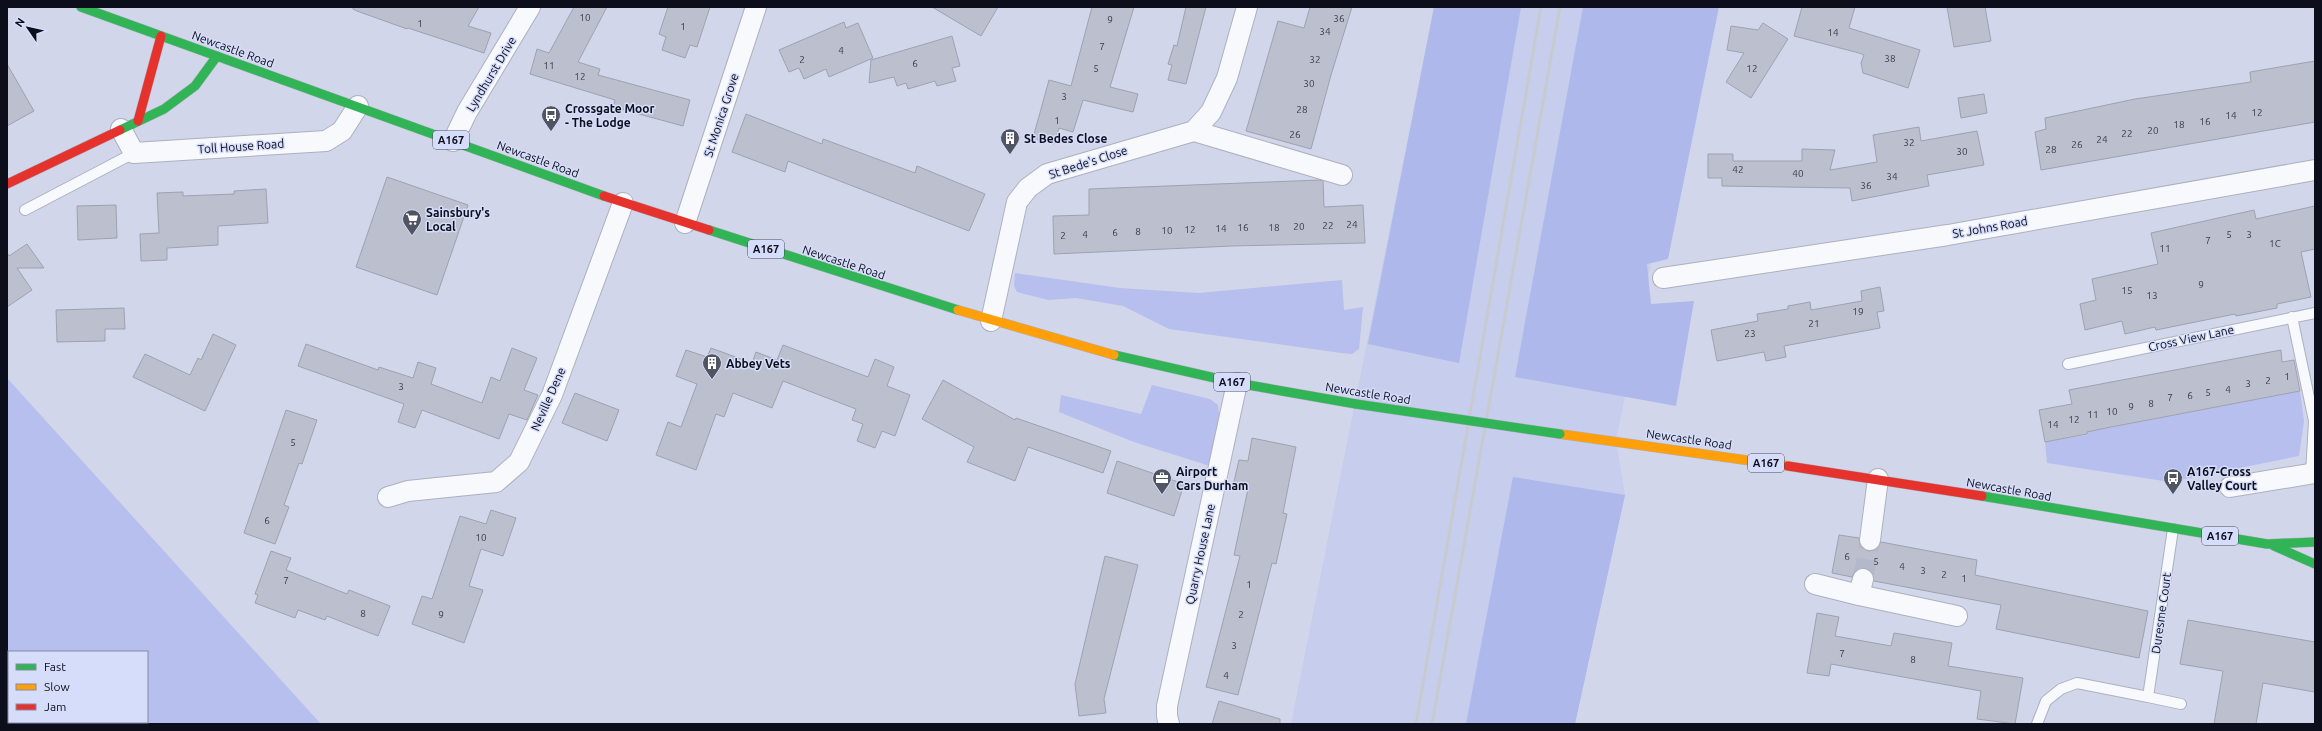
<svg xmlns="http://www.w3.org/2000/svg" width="2322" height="731" font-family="Ubuntu,sans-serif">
<rect width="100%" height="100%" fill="#d2d6ea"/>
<path fill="#c6cded" d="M 1434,7 L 1702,7 L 1616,441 L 1625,495 L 1575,724 L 1291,724 Z"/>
<path fill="#b6bfed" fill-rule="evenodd" d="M 1015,273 L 1120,288 L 1199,293 L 1342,280 L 1344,310 L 1363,307 L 1359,349 L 1352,354 L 1341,353 L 1169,329 L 1123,306 L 1076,298 L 1048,300 L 1017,292 L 1014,286 Z
M 7,378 L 321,724 L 7,724 ZM 9,652 L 147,652 L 147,722 L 9,722 Z
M 1152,385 L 1210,399 L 1218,405 L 1219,415 L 1210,466 L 1134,442 L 1059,412 L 1061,395 L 1141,414 Z
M 2300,391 L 2304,421 L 2299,456 L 2170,482 L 2047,463 L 2045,442 L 2087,435 L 2087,432 Z"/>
<path fill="#aeb8ea" d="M 1434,7 L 1521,7 L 1459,363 L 1368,344 Z
M 1583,7 L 1719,7 L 1668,259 L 1647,264 L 1651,304 L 1694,301 L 1676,406 L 1515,377 Z
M 1513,477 L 1625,495 L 1575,724 L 1466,724 Z"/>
<path fill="#bbbfce" stroke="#9ea1b0" d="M 353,7 L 479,7 L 468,26 L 491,33 L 484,53 L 408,28 L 407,29 L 357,11 L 353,9 Z
M 574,7 L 607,7 L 578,62 L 600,69 L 598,75 L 690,100 L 683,126 L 613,107 L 615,100 L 530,74 L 537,49 L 549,53 Z
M 668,7 L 710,7 L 697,47 L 690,45 L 685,58 L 662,50 L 666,37 L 659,34 Z
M 932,7 L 998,7 L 981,36 Z
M 1092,7 L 1134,7 L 1110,87 L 1138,94 L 1133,112 L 1083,100 L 1073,132 L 1059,128 L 1054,144 L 1033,138 L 1049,80 L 1071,86 Z
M 1186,7 L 1206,7 L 1186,84 L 1168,80 L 1172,65 L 1168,64 L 1174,45 L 1177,46 Z
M 1310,7 L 1352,7 L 1331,75 L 1311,149 L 1246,131 L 1278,21 L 1304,28 Z
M 1802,7 L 1855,7 L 1849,28 L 1920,50 L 1908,88 L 1863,73 L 1861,63 L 1864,55 L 1859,53 L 1794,36 Z
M 1947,7 L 1985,7 L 1991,41 L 1954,47 Z
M 844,22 L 846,28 L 858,23 L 873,58 L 829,77 L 826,69 L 804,79 L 799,68 L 789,72 L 779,50 Z
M 1763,23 L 1788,39 L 1751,98 L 1726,82 L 1744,53 L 1727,50 L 1731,26 L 1758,30 Z
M 952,36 L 960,66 L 952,68 L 956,81 L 937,86 L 935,81 L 908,89 L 906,83 L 897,86 L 894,77 L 869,83 L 871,60 Z
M 2315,61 L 2315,122 L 2041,170 L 2035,132 L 2046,129 L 2045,118 L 2135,99 L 2251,82 L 2250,72 Z
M 7,64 L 34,111 L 7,126 Z
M 1984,94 L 1987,113 L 1961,118 L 1958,98 Z
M 746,114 L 822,144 L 823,139 L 915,173 L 917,166 L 985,194 L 969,231 L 788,161 L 785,172 L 732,152 Z
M 1919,127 L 1921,141 L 1977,131 L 1984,165 L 1927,175 L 1929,186 L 1852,201 L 1850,188 L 1722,186 L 1722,178 L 1708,178 L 1708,154 L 1733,154 L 1733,161 L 1802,161 L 1802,149 L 1835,150 L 1830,170 L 1877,162 L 1873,135 Z
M 387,177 L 468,205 L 437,295 L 356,267 Z
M 1320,180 L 1323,181 L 1324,207 L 1363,205 L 1365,243 L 1232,246 L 1054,254 L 1053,216 L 1089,215 L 1089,189 Z
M 266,189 L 268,223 L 218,226 L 218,245 L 167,248 L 167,260 L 141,261 L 140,234 L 159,233 L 157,193 L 183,192 L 183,196 L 234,194 L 234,191 Z
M 116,205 L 117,238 L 78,240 L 77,206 Z
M 2315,206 L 2315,249 L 2301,252 L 2311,297 L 2277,304 L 2277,308 L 2236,316 L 2235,314 L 2156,330 L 2155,327 L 2125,334 L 2122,321 L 2085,330 L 2080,304 L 2096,300 L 2092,279 L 2158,264 L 2151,233 L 2254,210 L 2256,219 Z
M 27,244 L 44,268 L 17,268 L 32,290 L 7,307 L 7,253 L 9,256 Z
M 1880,287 L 1884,311 L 1877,312 L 1880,328 L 1784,346 L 1786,357 L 1766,361 L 1764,352 L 1717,361 L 1711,330 L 1758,321 L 1757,314 L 1788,309 L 1788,306 L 1810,302 L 1811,310 L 1862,301 L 1861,291 Z
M 124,308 L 125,329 L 105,329 L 105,341 L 57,342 L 56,310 Z
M 213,334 L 236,345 L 205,411 L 133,377 L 145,354 L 190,375 L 198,358 L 201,360 Z
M 306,344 L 378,370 L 379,367 L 413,378 L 418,362 L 436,368 L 431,384 L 482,403 L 491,377 L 500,381 L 512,348 L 537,358 L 524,390 L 538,395 L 527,420 L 509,414 L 499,439 L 422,410 L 415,428 L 398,422 L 404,404 L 298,366 Z
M 783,345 L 868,377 L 875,359 L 894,367 L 887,386 L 910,395 L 895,436 L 882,431 L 875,448 L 857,441 L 863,424 L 852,420 L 856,409 L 783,381 L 772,408 L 733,393 L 724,417 L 716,414 L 696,470 L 656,455 L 668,422 L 681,427 L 697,384 L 676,376 L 686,350 L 707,357 L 711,348 L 752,363 L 756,352 L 777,360 Z
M 2281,350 L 2282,362 L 2294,360 L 2300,391 L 2106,428 L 2087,432 L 2087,434 L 2045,442 L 2039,410 L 2072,404 L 2069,390 Z
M 943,380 L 1015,420 L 1016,418 L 1111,451 L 1103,473 L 1028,447 L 1015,481 L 967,462 L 974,447 L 922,419 Z
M 575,393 L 619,410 L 607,441 L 562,423 Z
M 286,410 L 317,420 L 302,464 L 299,463 L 284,505 L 289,507 L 275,544 L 244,533 Z
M 1252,438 L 1296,447 L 1283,513 L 1287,514 L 1276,564 L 1272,563 L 1238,695 L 1206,687 L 1240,556 L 1234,555 L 1248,489 L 1233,486 L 1239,460 L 1248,461 Z
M 1117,461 L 1184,484 L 1174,516 L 1107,493 Z
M 491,510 L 516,518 L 503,556 L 481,549 L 469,586 L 483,590 L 464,643 L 412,624 L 422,596 L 432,599 L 460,516 L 486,524 Z
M 1839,535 L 1859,538 L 1860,545 L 1868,551 L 1875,550 L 1881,542 L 1977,560 L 1975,575 L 2148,611 L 2139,658 L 1996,629 L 2001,605 L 1874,581 L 1871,571 L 1865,568 L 1855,571 L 1852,577 L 1832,573 Z
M 271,551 L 291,558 L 286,570 L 347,594 L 349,590 L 390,606 L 378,636 L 327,616 L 325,620 L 298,610 L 295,618 L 255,603 L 258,595 L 255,594 Z
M 1105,556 L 1138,565 L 1104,699 L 1106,713 L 1079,716 L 1075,684 Z
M 1817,613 L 1839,617 L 1835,636 L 1891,646 L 1894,633 L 1952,643 L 1948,666 L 2023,678 L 2015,724 L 1977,719 L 1981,691 L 1831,664 L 1829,676 L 1807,673 Z
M 2188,620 L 2315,642 L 2315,692 L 2263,683 L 2256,724 L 2214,724 L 2223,671 L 2180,664 Z
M 1219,701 L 1280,719 L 1280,724 L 1212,724 Z"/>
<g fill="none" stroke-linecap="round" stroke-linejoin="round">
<path stroke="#b4b8cb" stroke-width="20" stroke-dasharray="20 10" stroke-linecap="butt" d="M 1863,579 L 1870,540"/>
<defs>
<path id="lane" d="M 25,210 L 134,153
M 2292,317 L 2314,421 L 2311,474
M 2068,364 L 2315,313
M 2148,697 L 2181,704
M 2037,724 L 2046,701 L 2061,689 L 2077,683 L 2148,697 L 2173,529"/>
<path id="street" d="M 121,129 L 134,153 L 326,141 L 342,131 L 358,106
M 1194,131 L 1342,175
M 453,141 L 467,112 L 530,7
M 685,223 L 756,7
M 1663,278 L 1948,235 L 2315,170
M 991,321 L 1017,202 L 1028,188 L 1047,174 L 1194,131 L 1211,112 L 1227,78 L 1247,7
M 2230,487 L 2315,473
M 388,497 L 408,491 L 496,482 L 519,462 L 552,395 L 623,203
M 1870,540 L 1878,479
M 1863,579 L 1859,595 L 1957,616
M 1815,584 L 1859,595
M 1169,724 L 1167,716 L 1167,706 L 1237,383"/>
<path id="fast" d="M 81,7 L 604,196
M 120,130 L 164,109 L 195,86 L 217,56
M 709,230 L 958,310
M 1114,355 L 1237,383 L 1356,404
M 1982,496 L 2267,544 L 2315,542
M 2274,546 L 2315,564"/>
<path id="slow" d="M 958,310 L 1114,355
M 1560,434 L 1788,466"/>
<path id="jam" d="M 138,121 L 161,36
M 7,184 L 120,130
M 604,196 L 709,230
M 1788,466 L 1982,496"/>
</defs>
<use href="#lane" stroke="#acb0bf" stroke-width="12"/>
<use href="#street" stroke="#acb0bf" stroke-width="22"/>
<use href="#fast" stroke="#acb0bf" stroke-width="10"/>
<use href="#slow" stroke="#acb0bf" stroke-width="10"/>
<use href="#jam" stroke="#acb0bf" stroke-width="10"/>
<use href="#lane" stroke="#f8f9fc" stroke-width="10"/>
<use href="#street" stroke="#f8f9fc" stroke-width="20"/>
<use href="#fast" stroke="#30b455" stroke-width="9"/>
<use href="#slow" stroke="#ff9f0a" stroke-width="9"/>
<use href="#jam" stroke="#e5322d" stroke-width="9"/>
<path stroke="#c9cad0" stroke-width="3" d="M 1416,724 L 1541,7
M 1432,724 L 1560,7"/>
<defs>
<path id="fast-bridge" d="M 1356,404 L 1560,434"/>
</defs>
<use href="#fast-bridge" stroke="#acb0bf" stroke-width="10" stroke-linecap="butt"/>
<use href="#fast-bridge" stroke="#30b455" stroke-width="9"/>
</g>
<defs>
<symbol id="bus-pin" viewBox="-11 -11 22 30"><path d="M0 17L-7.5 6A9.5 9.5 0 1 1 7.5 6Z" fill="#515563" stroke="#d6ddfa"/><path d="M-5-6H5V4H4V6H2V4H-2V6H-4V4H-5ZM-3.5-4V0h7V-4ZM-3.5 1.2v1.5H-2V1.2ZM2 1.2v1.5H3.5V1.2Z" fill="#fff"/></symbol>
<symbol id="building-pin" viewBox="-11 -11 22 30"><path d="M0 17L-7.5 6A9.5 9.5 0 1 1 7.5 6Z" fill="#515563" stroke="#d6ddfa"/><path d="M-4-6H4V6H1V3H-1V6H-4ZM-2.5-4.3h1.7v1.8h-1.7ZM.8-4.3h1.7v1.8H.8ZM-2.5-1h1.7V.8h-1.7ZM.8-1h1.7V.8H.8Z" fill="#fff"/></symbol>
<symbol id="supermarket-pin" viewBox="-11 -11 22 30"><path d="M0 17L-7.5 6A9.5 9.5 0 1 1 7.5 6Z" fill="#515563" stroke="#d6ddfa"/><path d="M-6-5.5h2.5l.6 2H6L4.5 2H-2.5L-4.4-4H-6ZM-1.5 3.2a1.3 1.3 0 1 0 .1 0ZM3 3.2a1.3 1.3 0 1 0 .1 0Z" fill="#fff"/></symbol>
<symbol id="office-pin" viewBox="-11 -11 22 30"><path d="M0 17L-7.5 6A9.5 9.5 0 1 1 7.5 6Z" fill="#515563" stroke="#d6ddfa"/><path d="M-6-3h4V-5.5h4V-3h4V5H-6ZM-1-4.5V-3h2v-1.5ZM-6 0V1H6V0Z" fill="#fff"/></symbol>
</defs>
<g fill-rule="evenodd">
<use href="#bus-pin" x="540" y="104" width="22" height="30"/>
<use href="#building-pin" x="999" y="127" width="22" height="30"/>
<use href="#supermarket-pin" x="401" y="208" width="22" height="30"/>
<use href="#building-pin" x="701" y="352" width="22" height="30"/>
<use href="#office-pin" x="1151" y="467" width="22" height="30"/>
<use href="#bus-pin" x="2162" y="467" width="22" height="30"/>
</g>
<g text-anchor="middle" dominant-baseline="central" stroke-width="3" stroke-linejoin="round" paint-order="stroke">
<g font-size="10" fill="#3a3d4a">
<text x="585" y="17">10</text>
<text x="1339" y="18">36</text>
<text x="1110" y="19">9</text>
<text x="420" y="23">1</text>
<text x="683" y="26">1</text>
<text x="1325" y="31">34</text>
<text x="1833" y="32">14</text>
<text x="1102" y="46">7</text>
<text x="841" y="50">4</text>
<text x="1890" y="58">38</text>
<text x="802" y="59">2</text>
<text x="1315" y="59">32</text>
<text x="915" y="63">6</text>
<text x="549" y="65">11</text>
<text x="1096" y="68">5</text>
<text x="1752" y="68">12</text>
<text x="580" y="76">12</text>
<text x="1309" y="83">30</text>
<text x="1064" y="96">3</text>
<text x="1302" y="109">28</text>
<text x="2257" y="112">12</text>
<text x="2231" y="115">14</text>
<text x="1057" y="120">1</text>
<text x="2205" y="121">16</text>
<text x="2179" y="124">18</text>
<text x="2153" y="130">20</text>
<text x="2127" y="133">22</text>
<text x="1295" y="134">26</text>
<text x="2102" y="139">24</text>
<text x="1909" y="142">32</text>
<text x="2077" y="144">26</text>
<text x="2051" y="149">28</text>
<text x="1962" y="151">30</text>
<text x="1738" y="169">42</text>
<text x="1798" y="173">40</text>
<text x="1892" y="176">34</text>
<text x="1866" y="185">36</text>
<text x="1352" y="224">24</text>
<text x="1328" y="225">22</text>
<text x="1299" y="226">20</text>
<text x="1243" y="227">16</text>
<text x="1274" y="227">18</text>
<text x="1221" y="228">14</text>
<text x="1190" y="229">12</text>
<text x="1167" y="230">10</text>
<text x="1138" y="231">8</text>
<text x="1115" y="232">6</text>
<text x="1085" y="234">4</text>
<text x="2229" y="234">5</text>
<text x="2249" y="234">3</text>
<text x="1063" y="235">2</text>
<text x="2208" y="240">7</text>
<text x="2275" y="243">1C</text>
<text x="2165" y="248">11</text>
<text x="2201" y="284">9</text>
<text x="2127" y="290">15</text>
<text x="2152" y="295">13</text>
<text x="1858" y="311">19</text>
<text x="1814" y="323">21</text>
<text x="1750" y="333">23</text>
<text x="2287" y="376">1</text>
<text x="2268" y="380">2</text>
<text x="2248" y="383">3</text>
<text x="401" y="386">3</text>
<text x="2228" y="389">4</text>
<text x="2208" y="392">5</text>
<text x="2190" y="395">6</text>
<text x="2170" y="397">7</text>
<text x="2151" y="403">8</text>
<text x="2131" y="406">9</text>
<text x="2112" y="411">10</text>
<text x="2093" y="414">11</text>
<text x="2074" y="419">12</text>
<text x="2053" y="424">14</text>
<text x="293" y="442">5</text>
<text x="267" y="520">6</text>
<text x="481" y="537">10</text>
<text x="1847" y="556">6</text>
<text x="1876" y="561">5</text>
<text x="1902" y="566">4</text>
<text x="1923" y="570">3</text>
<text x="1944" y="574">2</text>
<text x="1964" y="578">1</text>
<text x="286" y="580">7</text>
<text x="1249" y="584">1</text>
<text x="363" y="613">8</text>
<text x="441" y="614">9</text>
<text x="1241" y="614">2</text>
<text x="1234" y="645">3</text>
<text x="1842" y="653">7</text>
<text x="1913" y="659">8</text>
<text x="1226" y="675">4</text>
</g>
<g fill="#d6ddfa" stroke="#494d5e" stroke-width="1">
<rect x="433" y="131" width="36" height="18" rx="3"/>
<rect x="748" y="240" width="36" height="18" rx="3"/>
<rect x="1214" y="373" width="36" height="18" rx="3"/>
<rect x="1748" y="454" width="36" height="18" rx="3"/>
<rect x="2202" y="527" width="36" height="18" rx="3"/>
</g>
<g font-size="11" font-weight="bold" fill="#0c0f1b">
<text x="451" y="140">A167</text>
<text x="766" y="249">A167</text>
<text x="1232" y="382">A167</text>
<text x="1766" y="463">A167</text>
<text x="2220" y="536">A167</text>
</g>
<g font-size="12" fill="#0c0f1b" stroke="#d6ddfa">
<text transform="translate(233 49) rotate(20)">Newcastle Road</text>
<text transform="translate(491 74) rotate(-59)">Lyndhurst Drive</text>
<text transform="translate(721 115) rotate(-72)">St Monica Grove</text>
<text transform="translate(241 146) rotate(-4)">Toll House Road</text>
<text transform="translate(538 159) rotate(20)">Newcastle Road</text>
<text transform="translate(1088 162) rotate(-18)">St Bede's Close</text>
<text transform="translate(1990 227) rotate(-10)">St Johns Road</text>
<text transform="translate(844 262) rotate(18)">Newcastle Road</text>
<text transform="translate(2191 338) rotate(-12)">Cross View Lane</text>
<text transform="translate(1368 393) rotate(9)">Newcastle Road</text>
<text transform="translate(548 399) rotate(-66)">Neville Dene</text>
<text transform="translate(1689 439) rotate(8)">Newcastle Road</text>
<text transform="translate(2009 489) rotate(10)">Newcastle Road</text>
<text transform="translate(1200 554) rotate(-78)">Quarry House Lane</text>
<text transform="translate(2161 613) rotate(-82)">Duresme Court</text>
</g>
<g font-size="12" font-weight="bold" fill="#0c0f1b" stroke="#d6ddfa" text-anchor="start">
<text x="565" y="108">Crossgate Moor<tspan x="565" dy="14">- The Lodge</tspan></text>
<text x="1024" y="138">St Bedes Close</text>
<text x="426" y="212">Sainsbury's<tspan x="426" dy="14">Local</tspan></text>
<text x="726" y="363">Abbey Vets</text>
<text x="1176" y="471">Airport<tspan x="1176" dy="14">Cars Durham</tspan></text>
<text x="2187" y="471">A167-Cross<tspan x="2187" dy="14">Valley Court</tspan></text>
</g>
</g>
<rect width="2322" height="731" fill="none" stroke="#0c0f1b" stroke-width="16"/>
<rect x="8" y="651" width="140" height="72" fill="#d6ddfa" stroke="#858ba1"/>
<rect x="16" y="664" width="20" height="6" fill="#30b455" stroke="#858ba1"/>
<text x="44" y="671" font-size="12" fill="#0c0f1b">Fast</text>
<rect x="16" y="684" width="20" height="6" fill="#ff9f0a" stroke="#858ba1"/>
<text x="44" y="691" font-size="12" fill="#0c0f1b">Slow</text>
<rect x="16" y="704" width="20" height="6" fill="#e5322d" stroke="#858ba1"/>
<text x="44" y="711" font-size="12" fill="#0c0f1b">Jam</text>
<g transform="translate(28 28) rotate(304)" stroke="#d6ddfa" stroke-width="3" paint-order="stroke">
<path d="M0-3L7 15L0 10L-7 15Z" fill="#0c0f1b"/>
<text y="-6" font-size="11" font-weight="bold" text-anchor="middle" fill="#0c0f1b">N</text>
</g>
</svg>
